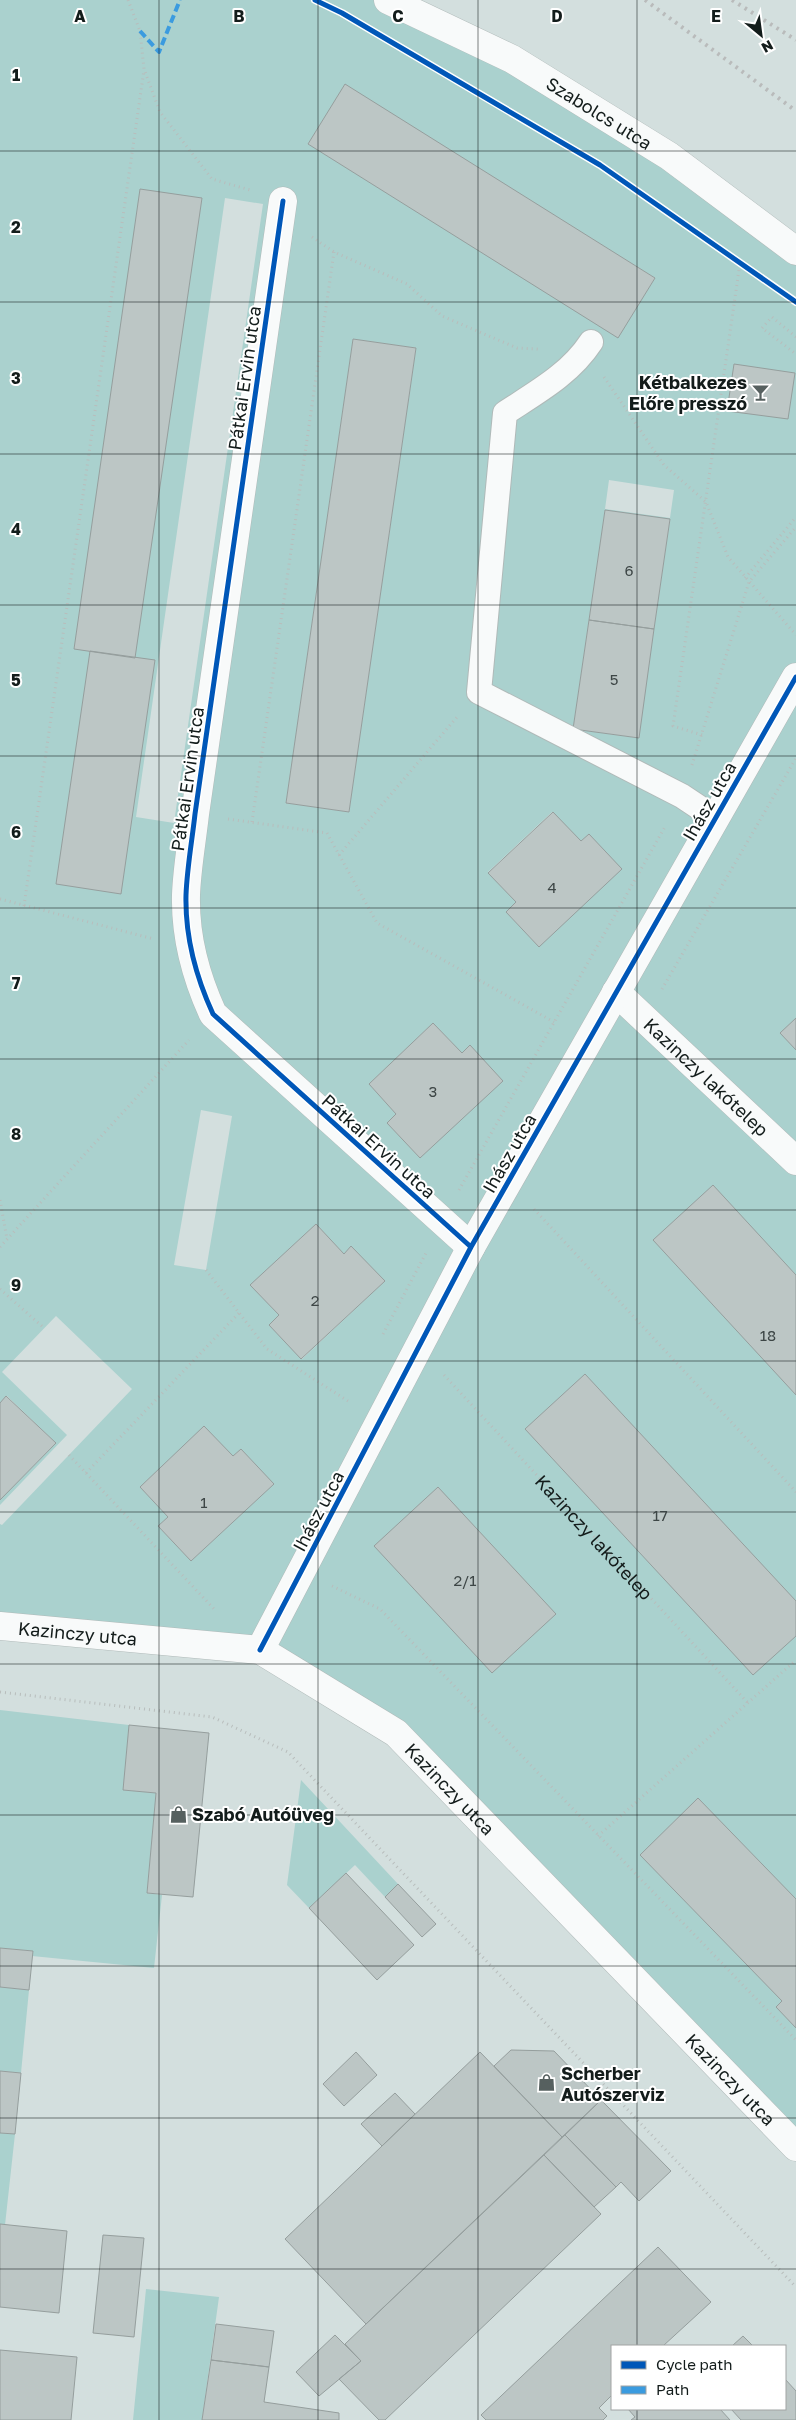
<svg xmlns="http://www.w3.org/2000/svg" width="796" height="2420" font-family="'Golos Text',sans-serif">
<rect width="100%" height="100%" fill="#d3dfde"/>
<path fill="#aad1ce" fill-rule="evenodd" d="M 0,0 L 374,0 L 509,64 L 796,258 L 796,666 L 258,1644 L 0,1620 L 0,1524 L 2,1525 L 132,1389 L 56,1316 L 2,1372 L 67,1435 L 0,1505 L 0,1500 L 56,1443 L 7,1396 L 0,1403 ZM 345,85 L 655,278 L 618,337 L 308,144 ZM 225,198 L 263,204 L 174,823 L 136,817 ZM 353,339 L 416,348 L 349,812 L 286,803 ZM 609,480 L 674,490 L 670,518 L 605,509 ZM 605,510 L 670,520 L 638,738 L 573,729 ZM 552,812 L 581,841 L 589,834 L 539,947 L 506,912 L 516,902 L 488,872 ZM 433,1023 L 462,1053 L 470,1046 L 502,1080 L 420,1158 L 387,1123 L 396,1114 L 369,1084 ZM 201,1110 L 232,1116 L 206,1270 L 174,1265 ZM 316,1224 L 344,1254 L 351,1247 L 385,1281 L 302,1359 L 269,1325 L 279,1315 L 251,1285 ZM 204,1427 L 233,1456 L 241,1449 L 273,1484 L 191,1561 L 158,1526 L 168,1517 L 140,1487 Z
M 796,692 L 796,2136 L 401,1728 L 270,1648 L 477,1252 Z
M 0,1710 L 129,1725 L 124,1790 L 156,1793 L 147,1893 L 162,1895 L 154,1968 L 32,1956 L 33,1951 L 0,1948 Z
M 301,1780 L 398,1884 L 385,1897 L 355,1865 L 309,1908 L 287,1885 Z
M 0,1987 L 29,1990 L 21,2073 L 0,2071 Z
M 0,2133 L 15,2134 L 5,2225 L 0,2224 Z
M 146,2289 L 219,2297 L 202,2420 L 133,2420 Z"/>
<path fill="#bcc6c5" stroke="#959e9d" d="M 345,84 L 655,278 L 618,338 L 308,144 Z
M 140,189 L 202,198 L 135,658 L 74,649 Z
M 353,339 L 416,348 L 349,812 L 286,803 Z
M 734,364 L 795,373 L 788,419 L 727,411 Z
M 605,510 L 670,519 L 654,629 L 589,620 Z
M 589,620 L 654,629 L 639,738 L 573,729 Z
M 90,651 L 155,660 L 121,894 L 56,884 Z
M 553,812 L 581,841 L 589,834 L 622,869 L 539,947 L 506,912 L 516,902 L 488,873 Z
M 796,1018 L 796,1050 L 780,1033 Z
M 433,1023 L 462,1053 L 470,1045 L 503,1081 L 420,1158 L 387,1123 L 396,1114 L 369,1084 Z
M 713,1185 L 796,1275 L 796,1395 L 653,1240 Z
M 316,1224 L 344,1254 L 351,1246 L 385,1281 L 301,1359 L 269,1325 L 279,1315 L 250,1285 Z
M 585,1374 L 796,1601 L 796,1636 L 753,1675 L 525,1429 Z
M 6,1396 L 56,1443 L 0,1500 L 0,1403 Z
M 204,1426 L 233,1456 L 241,1449 L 274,1484 L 191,1561 L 158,1526 L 168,1517 L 140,1487 Z
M 438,1487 L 556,1614 L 492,1673 L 374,1546 Z
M 129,1725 L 209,1733 L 193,1897 L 147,1893 L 156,1793 L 123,1790 Z
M 698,1798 L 796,1899 L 796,2028 L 776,2007 L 782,2001 L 640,1855 Z
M 346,1873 L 414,1945 L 377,1980 L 309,1908 Z
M 398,1884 L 436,1924 L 422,1937 L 385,1897 Z
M 0,1948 L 33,1951 L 29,1990 L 0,1987 Z
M 511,2050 L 554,2051 L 601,2100 L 562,2137 L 494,2066 Z
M 356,2052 L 377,2075 L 344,2106 L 323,2084 Z
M 480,2052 L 562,2137 L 366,2324 L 285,2239 Z
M 0,2071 L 21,2073 L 15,2134 L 0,2133 Z
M 395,2093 L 415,2114 L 382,2146 L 361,2124 Z
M 601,2100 L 671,2171 L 639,2201 L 621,2182 L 616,2187 L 565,2135 Z
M 565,2135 L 616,2187 L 594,2207 L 544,2155 Z
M 544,2155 L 601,2214 L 385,2420 L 379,2420 L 339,2379 L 361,2361 L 345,2344 Z
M 0,2224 L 67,2231 L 59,2313 L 0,2307 Z
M 103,2235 L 144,2238 L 134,2337 L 93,2333 Z
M 658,2247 L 711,2302 L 663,2346 L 612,2346 L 612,2395 L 599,2408 L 607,2416 L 603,2420 L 486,2420 L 481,2415 Z
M 216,2324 L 274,2331 L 269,2367 L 211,2360 Z
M 335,2335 L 361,2361 L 319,2396 L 296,2372 Z
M 743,2336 L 753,2346 L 732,2346 Z
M 0,2350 L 77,2357 L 71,2420 L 0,2420 Z
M 211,2360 L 269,2367 L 264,2402 L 339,2413 L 339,2420 L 202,2420 Z
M 785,2379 L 796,2391 L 796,2420 L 741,2420 L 731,2409 L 785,2409 Z
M 628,2409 L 720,2409 L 730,2420 L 631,2420 L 635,2417 Z"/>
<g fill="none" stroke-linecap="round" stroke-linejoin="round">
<defs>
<path id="lane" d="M 591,342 C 570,374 537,392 505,413 L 479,692 L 682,796 L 715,818"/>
<g id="street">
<path d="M 283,201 L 195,814 C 192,841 187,868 186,895 C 185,936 196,977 213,1014 L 471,1247"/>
<path id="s2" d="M 616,992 L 796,1161"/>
<path id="s3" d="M 0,1626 L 260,1650 L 396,1733 L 796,2147"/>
<path d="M 260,1650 L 471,1247 L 796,677"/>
</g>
<g id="secondary">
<path id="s4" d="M 388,0 L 512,59 L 669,156 L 796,251"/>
</g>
</defs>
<use href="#lane" stroke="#b0bab9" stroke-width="26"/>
<use href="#street" stroke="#b0bab9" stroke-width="29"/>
<use href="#secondary" stroke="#b0bab9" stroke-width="29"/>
<g stroke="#b8bdbc" stroke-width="3" stroke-dasharray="1 4" stroke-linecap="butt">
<path d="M 128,0 L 140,31 L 144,69 L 160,112 L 212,179 L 250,190"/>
<path d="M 312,237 L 334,252 L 407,284 L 442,316 L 517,348 L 538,349"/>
<path d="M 796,337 L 772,317 L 762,328 L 796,354"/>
<path d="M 604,377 L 664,465 L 706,502 L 728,557 L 796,635"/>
<path d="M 745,578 L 796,517"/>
<path d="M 702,735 L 673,726 L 740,263"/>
<path d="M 692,765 L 749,582 L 796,527"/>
<path d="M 228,819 L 327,833 L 377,923 L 554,1022"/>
<path d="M 252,822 L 334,252"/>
<path d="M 339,855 L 457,717"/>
<path d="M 0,899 L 154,939"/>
<path d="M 24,906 L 144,70"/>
<path d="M 662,989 L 796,758"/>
<path d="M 459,1190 L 666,825"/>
<path d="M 0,1200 L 7,1239"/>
<path d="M 534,1209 L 796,1492"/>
<path d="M 0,1247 L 189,1040"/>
<path d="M 206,1270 L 267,1349 L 348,1401"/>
<path d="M 0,1289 L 44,1328"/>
<path d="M 383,1334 L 426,1253"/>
<path id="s1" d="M 444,1375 L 748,1703"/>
<path d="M 69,1455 L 215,1610"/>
<path d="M 86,1473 L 239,1313"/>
<path d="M 332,1586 L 380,1609 L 796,2040"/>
<path d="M 0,1692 L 212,1717 L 288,1752 L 796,2287"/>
<path d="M 598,1836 L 796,1660"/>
</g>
<use href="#lane" stroke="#f8fafa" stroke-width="24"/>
<use href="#street" stroke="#f8fafa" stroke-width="28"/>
<use href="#secondary" stroke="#f8fafa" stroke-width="28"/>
<path stroke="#b9bbbb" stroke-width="4" stroke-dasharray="2.5 5" stroke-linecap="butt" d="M 645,0 L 796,111
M 732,0 L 796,40"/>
<path stroke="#3b9bdf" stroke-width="4" stroke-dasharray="8 4" stroke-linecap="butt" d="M 140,31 L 159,52 L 180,0"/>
<defs>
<path id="cycleway" d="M 315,0 L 342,13 L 600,165 L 796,302
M 283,201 L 195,814 C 192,841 187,868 186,895 C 185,936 196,977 213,1014 L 471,1247
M 260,1650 L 471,1247 L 796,677"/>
</defs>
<use href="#cycleway" stroke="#fff" stroke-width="8"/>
<use href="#cycleway" stroke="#0057b8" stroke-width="5"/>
</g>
<path fill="none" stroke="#131c1b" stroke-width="1" stroke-opacity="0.55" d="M 159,0 L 159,2420M 318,0 L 318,2420M 478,0 L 478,2420M 637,0 L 637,2346M 0,151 L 796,151M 0,302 L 796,302M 0,454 L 796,454M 0,605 L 796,605M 0,756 L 796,756M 0,908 L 796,908M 0,1059 L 796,1059M 0,1210 L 796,1210M 0,1361 L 796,1361M 0,1512 L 796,1512M 0,1664 L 796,1664M 0,1815 L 796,1815M 0,1966 L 796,1966M 0,2118 L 796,2118M 0,2269 L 796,2269M 637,2409 L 637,2420"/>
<defs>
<symbol id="bar-bare" viewBox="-9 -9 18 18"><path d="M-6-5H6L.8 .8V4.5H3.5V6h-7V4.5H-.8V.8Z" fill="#56605f" stroke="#fff" stroke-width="2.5" paint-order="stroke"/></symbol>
<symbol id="shop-bare" viewBox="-9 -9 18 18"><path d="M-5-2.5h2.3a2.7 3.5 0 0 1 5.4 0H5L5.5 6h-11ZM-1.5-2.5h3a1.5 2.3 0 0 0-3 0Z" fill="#56605f" stroke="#fff" stroke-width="2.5" paint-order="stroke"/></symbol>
</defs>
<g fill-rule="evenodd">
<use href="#bar-bare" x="748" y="380" width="25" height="25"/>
<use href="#shop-bare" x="166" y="1802" width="25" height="25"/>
<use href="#shop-bare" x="534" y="2070" width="25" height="25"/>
</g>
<g text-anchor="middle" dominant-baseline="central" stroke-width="4" stroke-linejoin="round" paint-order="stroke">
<g font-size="15" fill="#3d4646">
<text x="629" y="570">6</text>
<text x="614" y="679">5</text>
<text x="552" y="887">4</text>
<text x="433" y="1091">3</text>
<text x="315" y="1300">2</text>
<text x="768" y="1335">18</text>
<text x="204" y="1502">1</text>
<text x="660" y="1515">17</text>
<text x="465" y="1580">2/1</text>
</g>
<g font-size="18" fill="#131c1b" stroke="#fff">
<text stroke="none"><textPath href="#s4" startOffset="240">Szabolcs utca</textPath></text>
<text transform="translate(244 378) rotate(-82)">Pátkai Ervin utca</text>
<text transform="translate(187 779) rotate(-82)">Pátkai Ervin utca</text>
<text transform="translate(709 801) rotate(-60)">Ihász utca</text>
<text stroke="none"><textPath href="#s2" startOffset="124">Kazinczy lakótelep</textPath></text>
<text transform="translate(379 1146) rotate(42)">Pátkai Ervin utca</text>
<text transform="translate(509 1153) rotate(-60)">Ihász utca</text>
<text transform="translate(318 1511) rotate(-62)">Ihász utca</text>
<text stroke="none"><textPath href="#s1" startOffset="221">Kazinczy lakótelep</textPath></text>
<text stroke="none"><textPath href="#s3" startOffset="78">Kazinczy utca</textPath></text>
<text stroke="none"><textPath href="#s3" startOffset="498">Kazinczy utca</textPath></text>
<text stroke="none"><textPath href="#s3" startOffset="902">Kazinczy utca</textPath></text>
</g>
<g font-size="18" font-weight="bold" fill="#131c1b" stroke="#fff" text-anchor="start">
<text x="747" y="382" text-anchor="end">Kétbalkezes<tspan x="747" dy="21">Előre presszó</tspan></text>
<text x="192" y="1814">Szabó Autóüveg</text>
<text x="561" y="2073">Scherber<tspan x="561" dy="21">Autószerviz</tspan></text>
</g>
</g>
<g font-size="16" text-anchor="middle" font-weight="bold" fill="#131c1b" stroke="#fff" stroke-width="4" stroke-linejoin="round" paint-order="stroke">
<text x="80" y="22">A</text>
<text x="239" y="22">B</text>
<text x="398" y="22">C</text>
<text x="557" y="22">D</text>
<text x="716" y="22">E</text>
<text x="16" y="81">1</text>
<text x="16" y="233">2</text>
<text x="16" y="384">3</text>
<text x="16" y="535">4</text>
<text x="16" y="686">5</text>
<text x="16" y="838">6</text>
<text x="16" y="989">7</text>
<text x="16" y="1140">8</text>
<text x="16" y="1291">9</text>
</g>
<rect x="611" y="2345" width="175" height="65" fill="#ffffff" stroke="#a1a4a4"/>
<rect x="621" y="2361" width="25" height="8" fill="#0057b8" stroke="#a1a4a4"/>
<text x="656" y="2370" font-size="15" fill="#131c1b">Cycle path</text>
<rect x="621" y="2386" width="25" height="8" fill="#3b9bdf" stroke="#a1a4a4"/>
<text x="656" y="2395" font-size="15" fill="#131c1b">Path</text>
<g transform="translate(761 35) rotate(151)" stroke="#ffffff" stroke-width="4" paint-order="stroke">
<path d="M0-4L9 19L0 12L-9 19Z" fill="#131c1b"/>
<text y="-8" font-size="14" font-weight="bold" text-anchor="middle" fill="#131c1b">N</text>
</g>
</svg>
